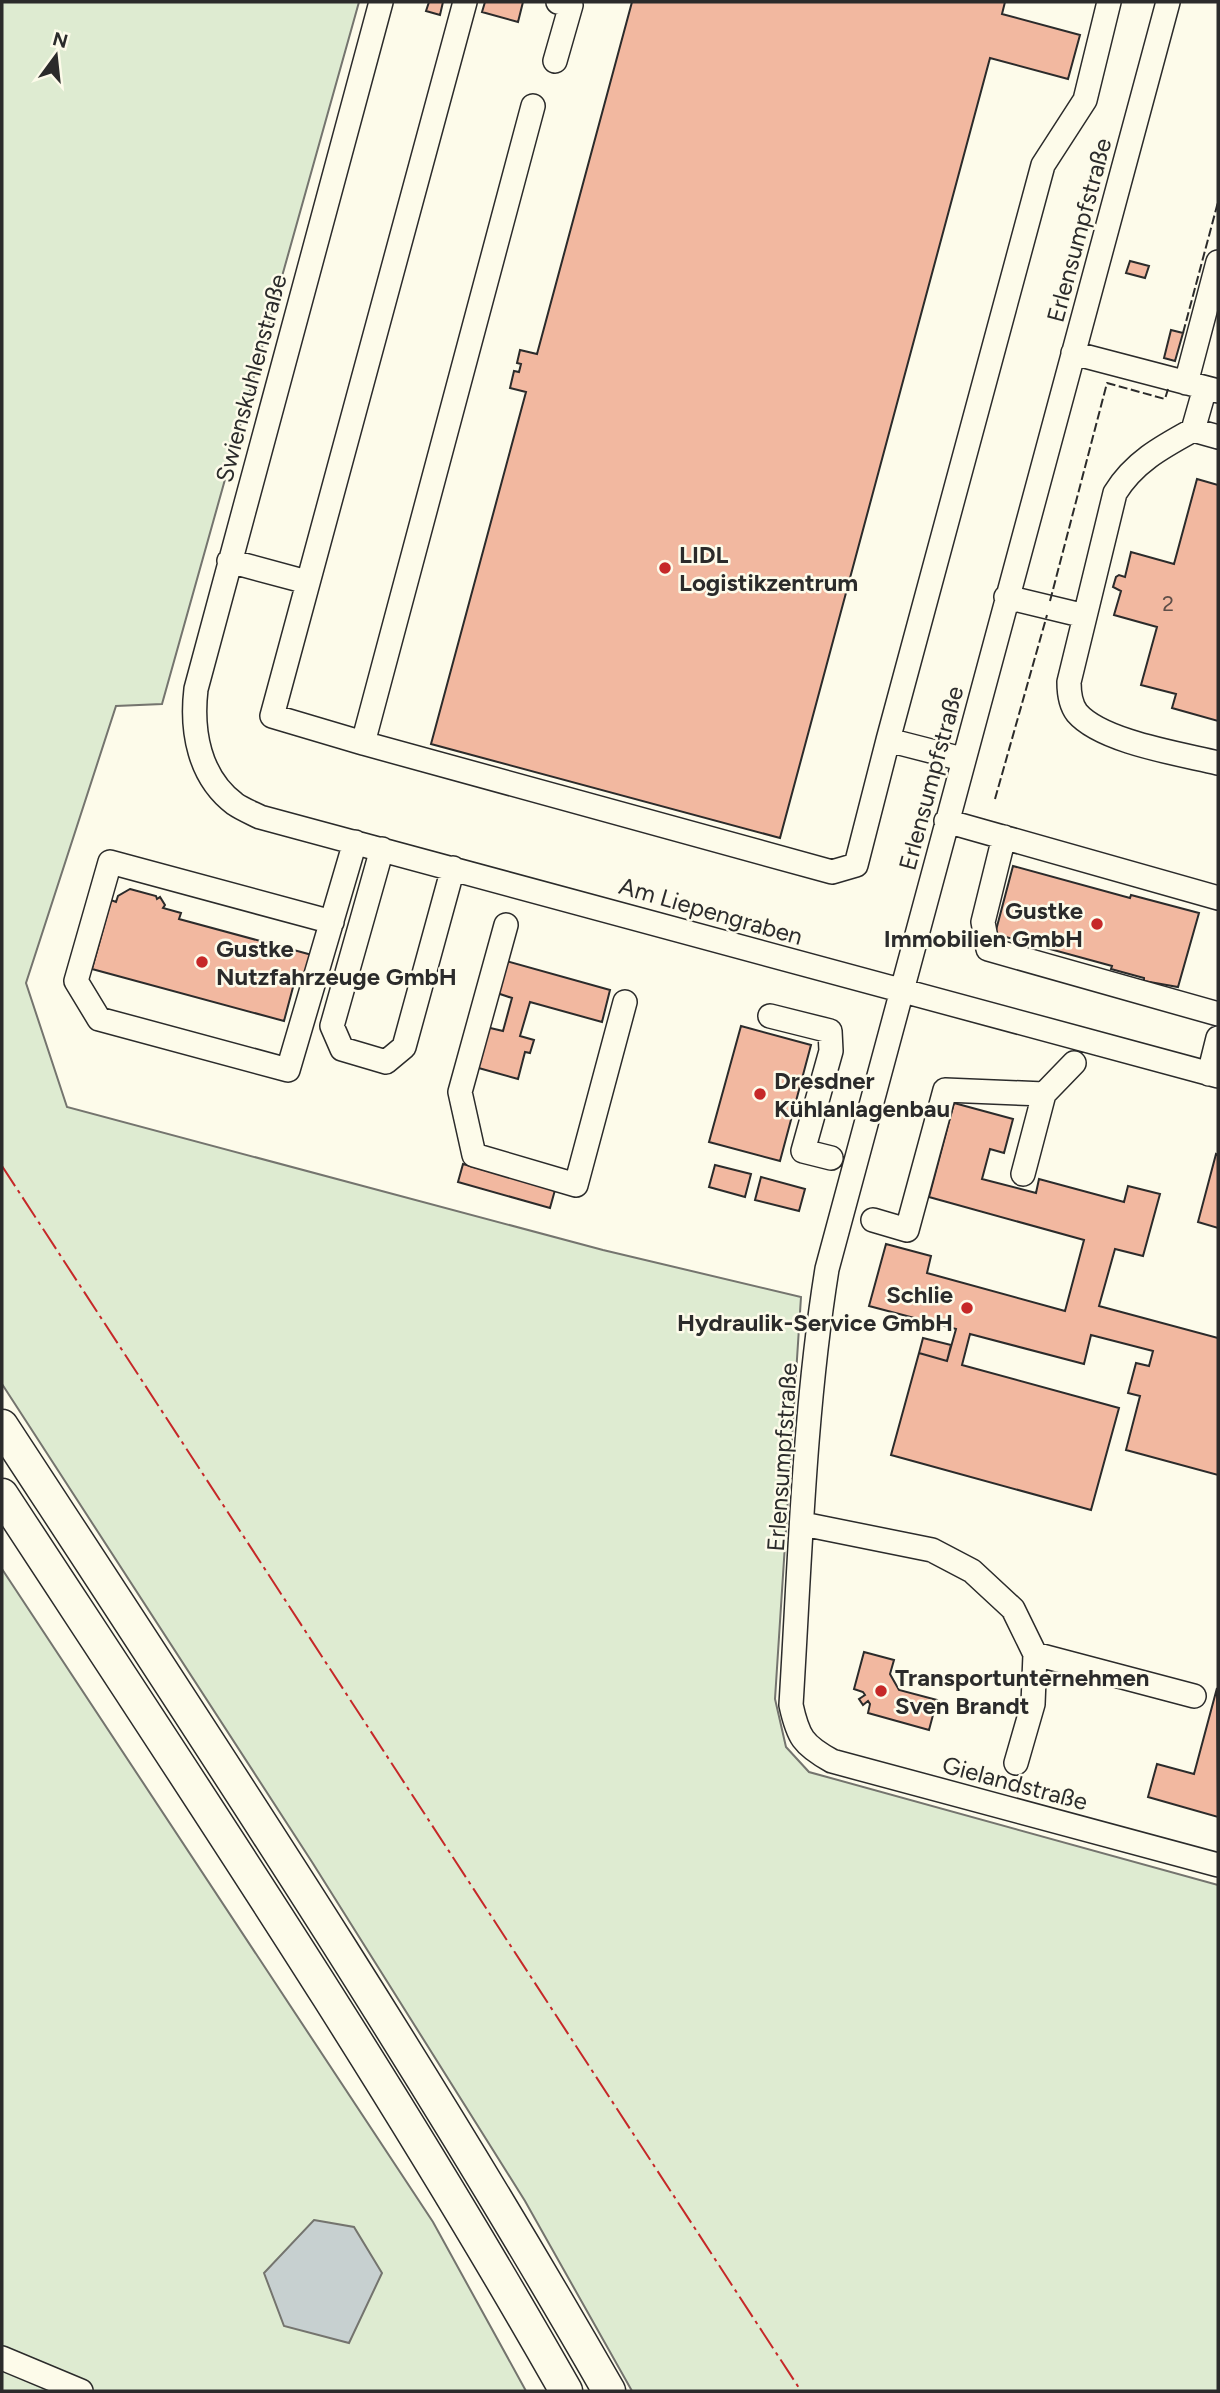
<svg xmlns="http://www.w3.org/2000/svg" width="1220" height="2393" font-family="Figtree,sans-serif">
<rect width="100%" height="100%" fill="#fdfbea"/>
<path fill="#deebd1" stroke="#74746e" stroke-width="2" d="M 2,2 L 359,2 L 162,704 L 116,706 L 26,983 L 67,1107 L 603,1250 L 801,1297 L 775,1699 L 786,1747 L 809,1772 L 1218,1885 L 1218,2391 L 632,2391 L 525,2201 L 312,1862 L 2,1384 Z
M 2,1569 L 433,2222 L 526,2391 L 2,2391 Z"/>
<path fill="#c7d0d0" stroke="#74746e" stroke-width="2" d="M 314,2220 L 354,2227 L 382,2273 L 349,2343 L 284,2326 L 264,2273 Z"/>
<path fill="#f2b8a0" stroke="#2b2b2b" stroke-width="2" d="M 429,2 L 443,2 L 440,15 L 426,11 Z
M 485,2 L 523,2 L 518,22 L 482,12 Z
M 632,2 L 1005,2 L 1002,14 L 1080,35 L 1068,79 L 990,58 L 780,838 L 431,744 L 526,392 L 510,388 L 514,371 L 519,372 L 521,364 L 517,363 L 520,350 L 537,354 Z
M 1130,261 L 1149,266 L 1145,278 L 1126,273 Z
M 1171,330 L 1183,333 L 1175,361 L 1164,358 Z
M 1197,479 L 1218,485 L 1218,721 L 1172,708 L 1176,694 L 1141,685 L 1157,627 L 1114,615 L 1121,591 L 1113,587 L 1116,577 L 1119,575 L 1125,577 L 1131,552 L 1174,564 Z
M 1013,866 L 1130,898 L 1131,895 L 1199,913 L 1178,987 L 1144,981 L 1144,978 L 1111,969 L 1112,966 L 995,934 Z
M 130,889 L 156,896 L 157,899 L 160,897 L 165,905 L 163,908 L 181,913 L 179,919 L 312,955 L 305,978 L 296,976 L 284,1021 L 92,969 L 111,900 L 116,902 L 118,896 Z
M 506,961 L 610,990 L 602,1022 L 530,1002 L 520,1036 L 534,1040 L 530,1053 L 525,1052 L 518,1079 L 475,1067 L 486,1027 L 503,1031 L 512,998 L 497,993 Z
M 741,1026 L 811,1045 L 780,1161 L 709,1142 Z
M 954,1103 L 1013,1119 L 1004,1153 L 990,1149 L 982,1179 L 1036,1193 L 1039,1179 L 1124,1202 L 1128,1186 L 1160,1194 L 1143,1256 L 1115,1249 L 1099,1306 L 1218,1338 L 1218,1475 L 1126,1450 L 1140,1396 L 1128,1393 L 1136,1363 L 1149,1366 L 1153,1351 L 1091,1335 L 1084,1364 L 970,1334 L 962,1365 L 1119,1408 L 1091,1510 L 891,1455 L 919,1353 L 947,1361 L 956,1329 L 869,1306 L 886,1244 L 931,1256 L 927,1273 L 1065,1311 L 1084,1240 L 929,1197 Z
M 1216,1154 L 1218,1155 L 1218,1228 L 1198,1222 Z
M 463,1164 L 555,1190 L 550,1208 L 458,1182 Z
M 715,1165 L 751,1174 L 745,1197 L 709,1187 Z
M 761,1177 L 805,1189 L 799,1211 L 755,1200 Z
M 923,1338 L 951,1345 L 947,1361 L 919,1353 Z
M 864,1652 L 894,1660 L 890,1674 L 899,1690 L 937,1700 L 929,1730 L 868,1713 L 870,1704 L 868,1701 L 863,1705 L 859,1699 L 865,1695 L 863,1692 L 854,1689 Z
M 1217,1688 L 1218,1817 L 1148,1797 L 1157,1764 L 1194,1774 Z"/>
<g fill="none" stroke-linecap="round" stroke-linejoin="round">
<defs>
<path id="minor" d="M 381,2 L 196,689 C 191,731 199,777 235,804 C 242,809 252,813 260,817 L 1218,1076
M 1168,2 L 827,1269 C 804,1412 800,1560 791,1705 C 798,1737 803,1745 832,1761 L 1218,1865
M 555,61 L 571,5 L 558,2
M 533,106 L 363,743 L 832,872 L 856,865 L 888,740
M 1073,353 L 1218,391
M 1186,383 L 1218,262
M 1193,430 L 1205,388
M 1218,437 L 1193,430 C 1162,447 1134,462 1115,493 L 1069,682 C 1069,693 1070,704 1077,713 C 1102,742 1181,754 1218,763
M 229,561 L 307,582
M 1006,597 L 1085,616
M 363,743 L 272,716 L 465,2
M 962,759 L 888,740 L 1043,165 L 1085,100 L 1109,2
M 946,821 L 1218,898
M 1004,837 L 983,922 L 988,949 L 1218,1014
M 382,849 L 332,1026 L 342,1049 L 386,1062 L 404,1047 L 453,868
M 332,922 L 110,862 L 76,981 L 99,1019 L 288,1070 L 355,842
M 506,925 L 460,1092 L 474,1155 L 576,1185 L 625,1002
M 770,1016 L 830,1031 L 831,1051 L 803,1151 L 831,1158
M 1209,1074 L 1218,1038
M 1023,1174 L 1044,1094 L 1074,1063
M 873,1220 L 907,1230 L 945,1090 L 1044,1094
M 803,1524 L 932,1550 L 972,1571 L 1013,1609 L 1035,1654 L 1033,1704 L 1016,1763
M 1035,1654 L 1194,1696
M 2,2358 L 81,2391"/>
<path id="highway" d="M 2,1426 C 210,1744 420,2061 609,2391
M 2,1495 C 195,1790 392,2084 566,2391"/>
</defs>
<use href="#minor" stroke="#2b2b2b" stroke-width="26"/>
<use href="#highway" stroke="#2b2b2b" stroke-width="35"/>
<use href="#minor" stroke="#fdfbea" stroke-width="23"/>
<use href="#highway" stroke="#fdfbea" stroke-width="32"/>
<path stroke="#2b2b2b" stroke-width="2" stroke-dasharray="9 3.5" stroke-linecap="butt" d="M 1183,333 L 1218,202
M 1050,601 L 1107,383 L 1165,399 L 1168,389
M 995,799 L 1047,615"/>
<path stroke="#c62828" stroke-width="2" stroke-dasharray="24 5 3.5 5" stroke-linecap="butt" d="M 2,1166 L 801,2391"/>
</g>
<g fill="#c62828" stroke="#fdfbea" stroke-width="2.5">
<circle cx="665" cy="568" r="7"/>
<circle cx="1097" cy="924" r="7"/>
<circle cx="202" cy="962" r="7"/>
<circle cx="760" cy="1094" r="7"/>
<circle cx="967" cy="1308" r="7"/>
<circle cx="881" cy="1691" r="7"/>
</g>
<g text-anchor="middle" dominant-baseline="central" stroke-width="5" stroke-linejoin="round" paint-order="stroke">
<g font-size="21" fill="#5d4e48">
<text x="1168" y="603">2</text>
</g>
<g font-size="24" fill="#2b2b2b" stroke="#fdfbea">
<text transform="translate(1079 230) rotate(-75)">Erlensumpfstraße</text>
<text transform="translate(251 378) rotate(-75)">Swienskuhlenstraße</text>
<text transform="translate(931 778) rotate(-75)">Erlensumpfstraße</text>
<text transform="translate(711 911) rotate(16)">Am Liepengraben</text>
<text transform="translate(782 1457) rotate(-86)">Erlensumpfstraße</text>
<text transform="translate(1015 1783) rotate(15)">Gielandstraße</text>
</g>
<g font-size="24" font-weight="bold" fill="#2b2b2b" stroke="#fdfbea" text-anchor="start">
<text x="679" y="554">LIDL<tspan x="679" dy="28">Logistikzentrum</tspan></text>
<text x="1083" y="910" text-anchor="end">Gustke<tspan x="1083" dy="28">Immobilien GmbH</tspan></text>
<text x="216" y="948">Gustke<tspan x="216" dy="28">Nutzfahrzeuge GmbH</tspan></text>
<text x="774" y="1080">Dresdner<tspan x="774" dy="28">Kühlanlagenbau</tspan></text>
<text x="953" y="1294" text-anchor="end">Schlie<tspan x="953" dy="28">Hydraulik-Service GmbH</tspan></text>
<text x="895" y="1677">Transportunternehmen<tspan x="895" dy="28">Sven Brandt</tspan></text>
</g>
</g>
<rect width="1220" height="2393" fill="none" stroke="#2b2b2b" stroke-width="7"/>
<g transform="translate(56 56) rotate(15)" stroke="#fdfbea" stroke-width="5" paint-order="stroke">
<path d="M0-5L12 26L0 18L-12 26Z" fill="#2b2b2b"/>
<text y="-10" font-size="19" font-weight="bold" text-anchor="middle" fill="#2b2b2b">N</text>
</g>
</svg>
